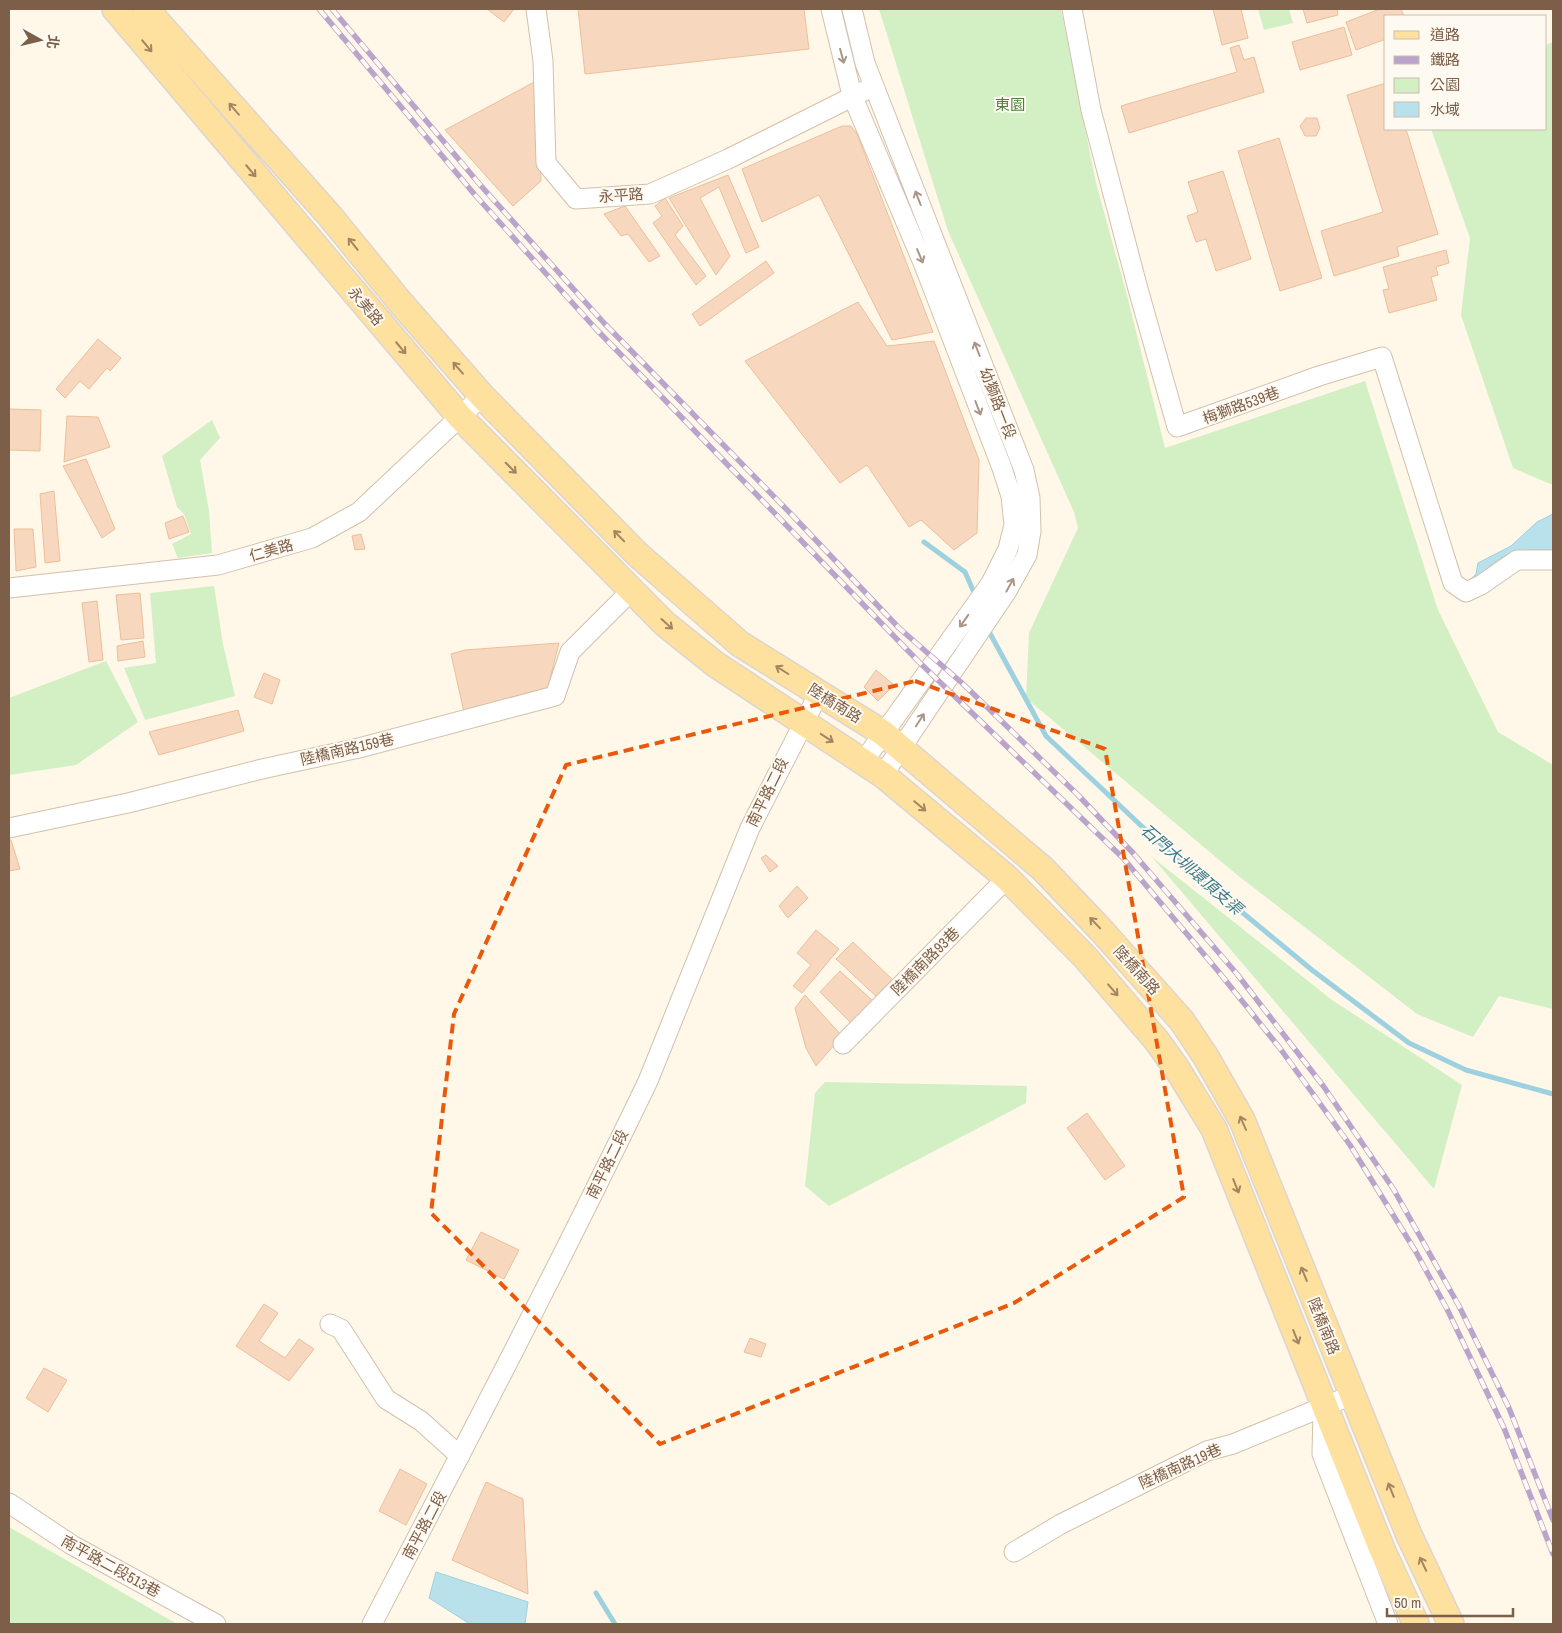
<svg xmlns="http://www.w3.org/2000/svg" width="1562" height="1633" font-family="'Archivo Narrow','Noto Sans TC',sans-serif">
<rect width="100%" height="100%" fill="#fff7e8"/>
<path fill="#d3efc4" d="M 879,9 L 1061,9 L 1096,183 L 1128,299 L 1165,448 L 1365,381 L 1438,610 L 1498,732 L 1553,765 L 1553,1009 L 1499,996 L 1473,1037 L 1417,1014 L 1236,874 L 1026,698 L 1029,633 L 1078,528 L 1074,512 L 948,231 Z
M 1258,9 L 1289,9 L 1293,23 L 1264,30 Z
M 1553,42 L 1553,485 L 1513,468 L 1461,315 L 1470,238 L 1431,129 L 1546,129 L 1546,45 Z
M 212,420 L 220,438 L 200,460 L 209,511 L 212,553 L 178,558 L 172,544 L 191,534 L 184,514 L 177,507 L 162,456 Z
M 214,586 L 223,644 L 235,696 L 145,720 L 124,668 L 156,663 L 150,593 Z
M 106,661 L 138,722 L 76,765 L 9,775 L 9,698 Z
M 1152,857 L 1332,1000 L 1462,1085 L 1434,1189 Z
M 825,1082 L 1027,1086 L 1026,1103 L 829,1206 L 805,1186 L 815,1093 Z
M 9,1527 L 177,1624 L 9,1624 Z"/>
<path fill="#b9e1eb" stroke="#9ed1df" d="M 1553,514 L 1553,550 C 1514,548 1498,553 1473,584 L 1469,581 L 1476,574 L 1478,563 L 1511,546 L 1537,522 Z
M 436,1572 L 528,1602 L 525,1624 L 470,1624 L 429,1598 Z"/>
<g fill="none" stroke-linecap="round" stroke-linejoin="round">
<path stroke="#9ed1df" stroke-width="5" d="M 924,542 L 965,572 L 976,597
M 987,628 L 1046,736 L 1168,851 L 1312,970 L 1409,1043 L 1466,1070 L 1553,1094
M 596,1593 L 615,1624"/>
</g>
<path fill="#f7d7bd" stroke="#ecbf9b" d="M 487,9 L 514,9 L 504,22 Z
M 578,9 L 804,9 L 809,49 L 585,74 Z
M 1213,9 L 1241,9 L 1248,38 L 1222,45 Z
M 1303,9 L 1337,9 L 1338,15 L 1307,23 Z
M 1380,9 L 1401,9 L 1404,16 L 1386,16 L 1386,39 L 1356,50 L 1346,22 Z
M 1344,27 L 1352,55 L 1300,70 L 1292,42 Z
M 1239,45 L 1244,60 L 1254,57 L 1264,92 L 1129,133 L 1121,106 L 1237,72 L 1230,48 Z
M 538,80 L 541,181 L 513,206 L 445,130 Z
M 1386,83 L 1386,129 L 1406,129 L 1438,234 L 1397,247 L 1399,256 L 1334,276 L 1321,231 L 1383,212 L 1347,95 Z
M 1306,118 L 1317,118 L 1320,128 L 1316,136 L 1305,136 L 1300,126 Z
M 842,126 L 851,126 L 857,134 L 933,332 L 892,340 L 819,195 L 762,222 L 742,169 Z
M 1279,138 L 1322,278 L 1280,291 L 1238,151 Z
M 1223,171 L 1251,259 L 1216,271 L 1206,239 L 1196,242 L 1187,216 L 1198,212 L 1188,182 Z
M 728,175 L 759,247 L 746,253 L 719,187 L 700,198 L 730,256 L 716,275 L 669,198 Z
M 665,198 L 683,226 L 675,235 L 706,276 L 696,285 L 653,223 L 662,216 L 655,206 Z
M 625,206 L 660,256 L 649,262 L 628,234 L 621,236 L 604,214 Z
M 1446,250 L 1449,263 L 1436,267 L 1438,275 L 1431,277 L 1437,300 L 1389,313 L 1383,290 L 1389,289 L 1383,267 Z
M 766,261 L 774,273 L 700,326 L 692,314 Z
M 858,302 L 887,346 L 934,341 L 979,460 L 977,533 L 954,550 L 921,520 L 909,527 L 867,465 L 840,483 L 745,361 Z
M 98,339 L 121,358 L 110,371 L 107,368 L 89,389 L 80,381 L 65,398 L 56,389 Z
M 9,409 L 41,410 L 40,451 L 9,450 Z
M 67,416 L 98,417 L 110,447 L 64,462 Z
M 86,459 L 115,529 L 102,538 L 63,466 Z
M 54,491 L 60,561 L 45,563 L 40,494 Z
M 183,516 L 189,532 L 169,539 L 165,523 Z
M 14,529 L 33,529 L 36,567 L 16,571 Z
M 361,534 L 365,549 L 355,550 L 352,536 Z
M 140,593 L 144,638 L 121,640 L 116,595 Z
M 97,601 L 103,660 L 89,662 L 82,603 Z
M 143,641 L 145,657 L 118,661 L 117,646 Z
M 559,643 L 547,691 L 464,712 L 451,654 L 465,650 Z
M 876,670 L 894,685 L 878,701 L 864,687 Z
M 264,673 L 280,680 L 272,704 L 254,697 Z
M 238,710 L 244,731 L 159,755 L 149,732 Z
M 9,840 L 11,840 L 20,869 L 9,871 Z
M 766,855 L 778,866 L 770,872 L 761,858 Z
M 797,886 L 808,898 L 788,918 L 779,906 Z
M 816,930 L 839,949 L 802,993 L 793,986 L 811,965 L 797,953 Z
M 853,942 L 895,982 L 879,999 L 836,959 Z
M 840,971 L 874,1002 L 853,1025 L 820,992 Z
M 805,995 L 842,1036 L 816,1066 L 806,1048 L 795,1008 Z
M 1087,1113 L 1125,1166 L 1105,1180 L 1067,1128 Z
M 481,1232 L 519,1250 L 504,1279 L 466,1260 Z
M 264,1304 L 278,1313 L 259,1341 L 285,1358 L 299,1339 L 314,1349 L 289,1381 L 236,1346 Z
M 750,1338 L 766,1344 L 761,1357 L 744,1352 Z
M 44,1368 L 67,1380 L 48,1412 L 26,1398 Z
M 400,1469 L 427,1484 L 406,1525 L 379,1511 Z
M 486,1482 L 523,1499 L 528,1594 L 452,1560 Z"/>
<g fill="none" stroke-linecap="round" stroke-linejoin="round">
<defs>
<path id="minor" d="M 536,9 L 543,61 L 546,163 L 576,199 L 650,194 L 728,159 L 864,91
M 831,9 L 852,95 L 924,265 L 1002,468 L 1011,496 L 1014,525 L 1008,549 L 991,583 L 863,762
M 852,9 L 865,63 L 1024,470 L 1030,498 L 1031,531 L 1027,555 L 1007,591 L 883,775
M 1072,9 L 1091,110 L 1138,289 L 1177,427 L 1319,376 L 1382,357 L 1453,583 L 1466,592 L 1481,585 L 1517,560 L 1553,560
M 9,588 L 218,565 L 312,538 L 359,512 L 482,396
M 9,828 L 128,803 L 262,769 L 359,748 L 555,696 L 570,652 L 632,590
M 843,1044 L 1007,878
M 330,1324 L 341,1329 L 386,1399 L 421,1421 L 460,1456
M 1323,1410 L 1322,1454 L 1388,1624
M 9,1503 L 72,1545 L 216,1624
M 1014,1552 L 1061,1524 L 1207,1451 L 1233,1444 L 1352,1395
M 372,1624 C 466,1444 560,1264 648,1081 L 750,828 L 819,693"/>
<path id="major" d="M 115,9 L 460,417 L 665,624 L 715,664 L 883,775 L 1007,878 L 1085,957 L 1157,1041 L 1177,1069 L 1214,1129 L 1381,1547 L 1416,1624
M 146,9 L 329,215 L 400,302 L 482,396 L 637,554 L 740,644 L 883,733 L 1043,869 L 1101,930 L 1182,1021 L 1206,1057 L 1242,1120 L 1409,1535 L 1451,1624"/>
</defs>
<use href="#minor" stroke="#d3c0ac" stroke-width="21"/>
<use href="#major" stroke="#ddd5cf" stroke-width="28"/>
<use href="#minor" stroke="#fff" stroke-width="19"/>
<use href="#major" stroke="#ffe19f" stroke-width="25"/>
<defs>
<path id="rail" d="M 319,9 L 475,195 L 596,329 L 919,662 L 1123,858 L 1218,971 L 1279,1047 L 1350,1145 L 1416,1252 L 1447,1309 L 1504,1428 L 1553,1554
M 332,9 L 482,187 L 604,323 L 792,515 L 899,628 L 962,683 L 1077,794 L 1133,853 L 1237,974 L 1324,1087 L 1394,1190 L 1459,1306 L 1509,1408 L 1553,1520"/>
</defs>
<use href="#rail" stroke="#bba4cb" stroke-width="5.5"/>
<use href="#rail" stroke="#fffaf1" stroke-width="4" stroke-dasharray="11" stroke-linecap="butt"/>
</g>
<defs><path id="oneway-shaft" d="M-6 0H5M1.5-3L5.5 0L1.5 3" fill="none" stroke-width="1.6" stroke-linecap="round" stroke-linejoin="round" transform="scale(1.25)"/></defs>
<g stroke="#a48562">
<use href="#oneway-shaft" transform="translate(147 46) rotate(50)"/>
<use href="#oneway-shaft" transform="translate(234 109) rotate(-131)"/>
<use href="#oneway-shaft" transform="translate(251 171) rotate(50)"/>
<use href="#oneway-shaft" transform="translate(353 244) rotate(-129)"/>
<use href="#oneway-shaft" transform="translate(401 348) rotate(50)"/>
<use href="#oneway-shaft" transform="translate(458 368) rotate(-131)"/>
<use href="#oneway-shaft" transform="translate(511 468) rotate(45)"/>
<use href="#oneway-shaft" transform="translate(619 536) rotate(-134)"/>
<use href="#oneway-shaft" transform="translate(667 624) rotate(42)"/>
<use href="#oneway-shaft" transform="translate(782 670) rotate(-148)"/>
<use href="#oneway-shaft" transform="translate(827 738) rotate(33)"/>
<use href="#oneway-shaft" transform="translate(920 806) rotate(40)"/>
<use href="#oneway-shaft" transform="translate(1095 923) rotate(-134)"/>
<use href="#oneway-shaft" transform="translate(1113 990) rotate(49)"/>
<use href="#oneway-shaft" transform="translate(1243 1123) rotate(-114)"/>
<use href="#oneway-shaft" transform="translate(1236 1186) rotate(68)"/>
<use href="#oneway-shaft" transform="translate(1304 1274) rotate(-112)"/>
<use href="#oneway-shaft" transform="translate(1296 1337) rotate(68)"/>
<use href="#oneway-shaft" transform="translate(1391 1490) rotate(-112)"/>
<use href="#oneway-shaft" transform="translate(1423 1564) rotate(-115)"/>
</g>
<g stroke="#aa9688">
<use href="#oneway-shaft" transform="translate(842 56) rotate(75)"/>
<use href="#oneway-shaft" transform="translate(918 198) rotate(-111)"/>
<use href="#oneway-shaft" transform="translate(920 256) rotate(67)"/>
<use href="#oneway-shaft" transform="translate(977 349) rotate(-111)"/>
<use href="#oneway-shaft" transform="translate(978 408) rotate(69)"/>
<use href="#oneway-shaft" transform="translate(1010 585) rotate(-61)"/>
<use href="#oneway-shaft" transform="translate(964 621) rotate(125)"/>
<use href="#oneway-shaft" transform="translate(920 720) rotate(-57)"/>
</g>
<path fill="none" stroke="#e8590c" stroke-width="4" stroke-dasharray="10 6" stroke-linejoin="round" d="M 915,681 L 1105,749 L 1184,1197 L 1014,1303 L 660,1444 L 431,1213 L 454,1014 L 566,765 Z"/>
<g text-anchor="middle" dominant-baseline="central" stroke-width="4" stroke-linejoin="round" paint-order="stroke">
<g font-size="15" fill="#4c7e3c" stroke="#fffaf1">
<text x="1010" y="104">東園</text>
</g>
<g font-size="15" fill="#7d5e48" stroke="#fffaf1">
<text transform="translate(621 195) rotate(-4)">永平路</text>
<text transform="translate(366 306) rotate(50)">永美路</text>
<text transform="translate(998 403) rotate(69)">幼獅路一段</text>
<text transform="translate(1241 405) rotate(-20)">梅獅路539巷</text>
<text transform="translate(271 550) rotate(-16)">仁美路</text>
<text transform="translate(835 703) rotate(32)">陸橋南路</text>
<text transform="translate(347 749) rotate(-13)">陸橋南路159巷</text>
<text transform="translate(767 792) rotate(-64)">南平路二段</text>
<text transform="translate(925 961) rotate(-45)">陸橋南路93巷</text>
<text transform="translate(1137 970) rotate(48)">陸橋南路</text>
<text transform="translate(607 1164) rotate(-64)">南平路二段</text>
<text transform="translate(1324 1326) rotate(68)">陸橋南路</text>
<text transform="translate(1180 1466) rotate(-24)">陸橋南路19巷</text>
<text transform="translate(424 1525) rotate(-62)">南平路二段</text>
<text transform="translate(111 1566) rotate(29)">南平路二段513巷</text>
</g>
<g font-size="16" font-style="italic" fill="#3b798b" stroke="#fffaf1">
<text transform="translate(1192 869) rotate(41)">石門大圳環頂支渠</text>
</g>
</g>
<rect width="1562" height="1633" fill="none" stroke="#7d5e48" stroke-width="20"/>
<rect x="1384" y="15" width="162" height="115" fill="#fffaf1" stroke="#cbbcad"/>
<rect x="1394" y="31" width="25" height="8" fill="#ffe19f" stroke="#cbbcad"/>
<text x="1430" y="40" font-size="15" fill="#7d5e48">道路</text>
<rect x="1394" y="56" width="25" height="8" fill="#bba4cb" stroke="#cbbcad"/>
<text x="1430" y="65" font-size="15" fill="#7d5e48">鐵路</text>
<rect x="1394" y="78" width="25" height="15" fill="#d3efc4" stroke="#cbbcad"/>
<text x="1430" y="90" font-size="15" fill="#7d5e48">公園</text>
<rect x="1394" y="102" width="25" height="15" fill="#b9e1eb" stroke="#cbbcad"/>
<text x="1430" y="115" font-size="15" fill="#7d5e48">水域</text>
<g transform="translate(40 40) rotate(98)" stroke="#fffaf1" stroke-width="4" paint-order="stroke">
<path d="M0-4L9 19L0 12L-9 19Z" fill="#7d5e48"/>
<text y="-8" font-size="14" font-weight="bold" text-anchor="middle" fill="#7d5e48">北</text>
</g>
<path d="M1387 1608v8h126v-8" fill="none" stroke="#7d5e48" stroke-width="2.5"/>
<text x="1394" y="1608" font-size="15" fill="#7d5e48" stroke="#fffaf1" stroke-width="4" paint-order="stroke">50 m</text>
</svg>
